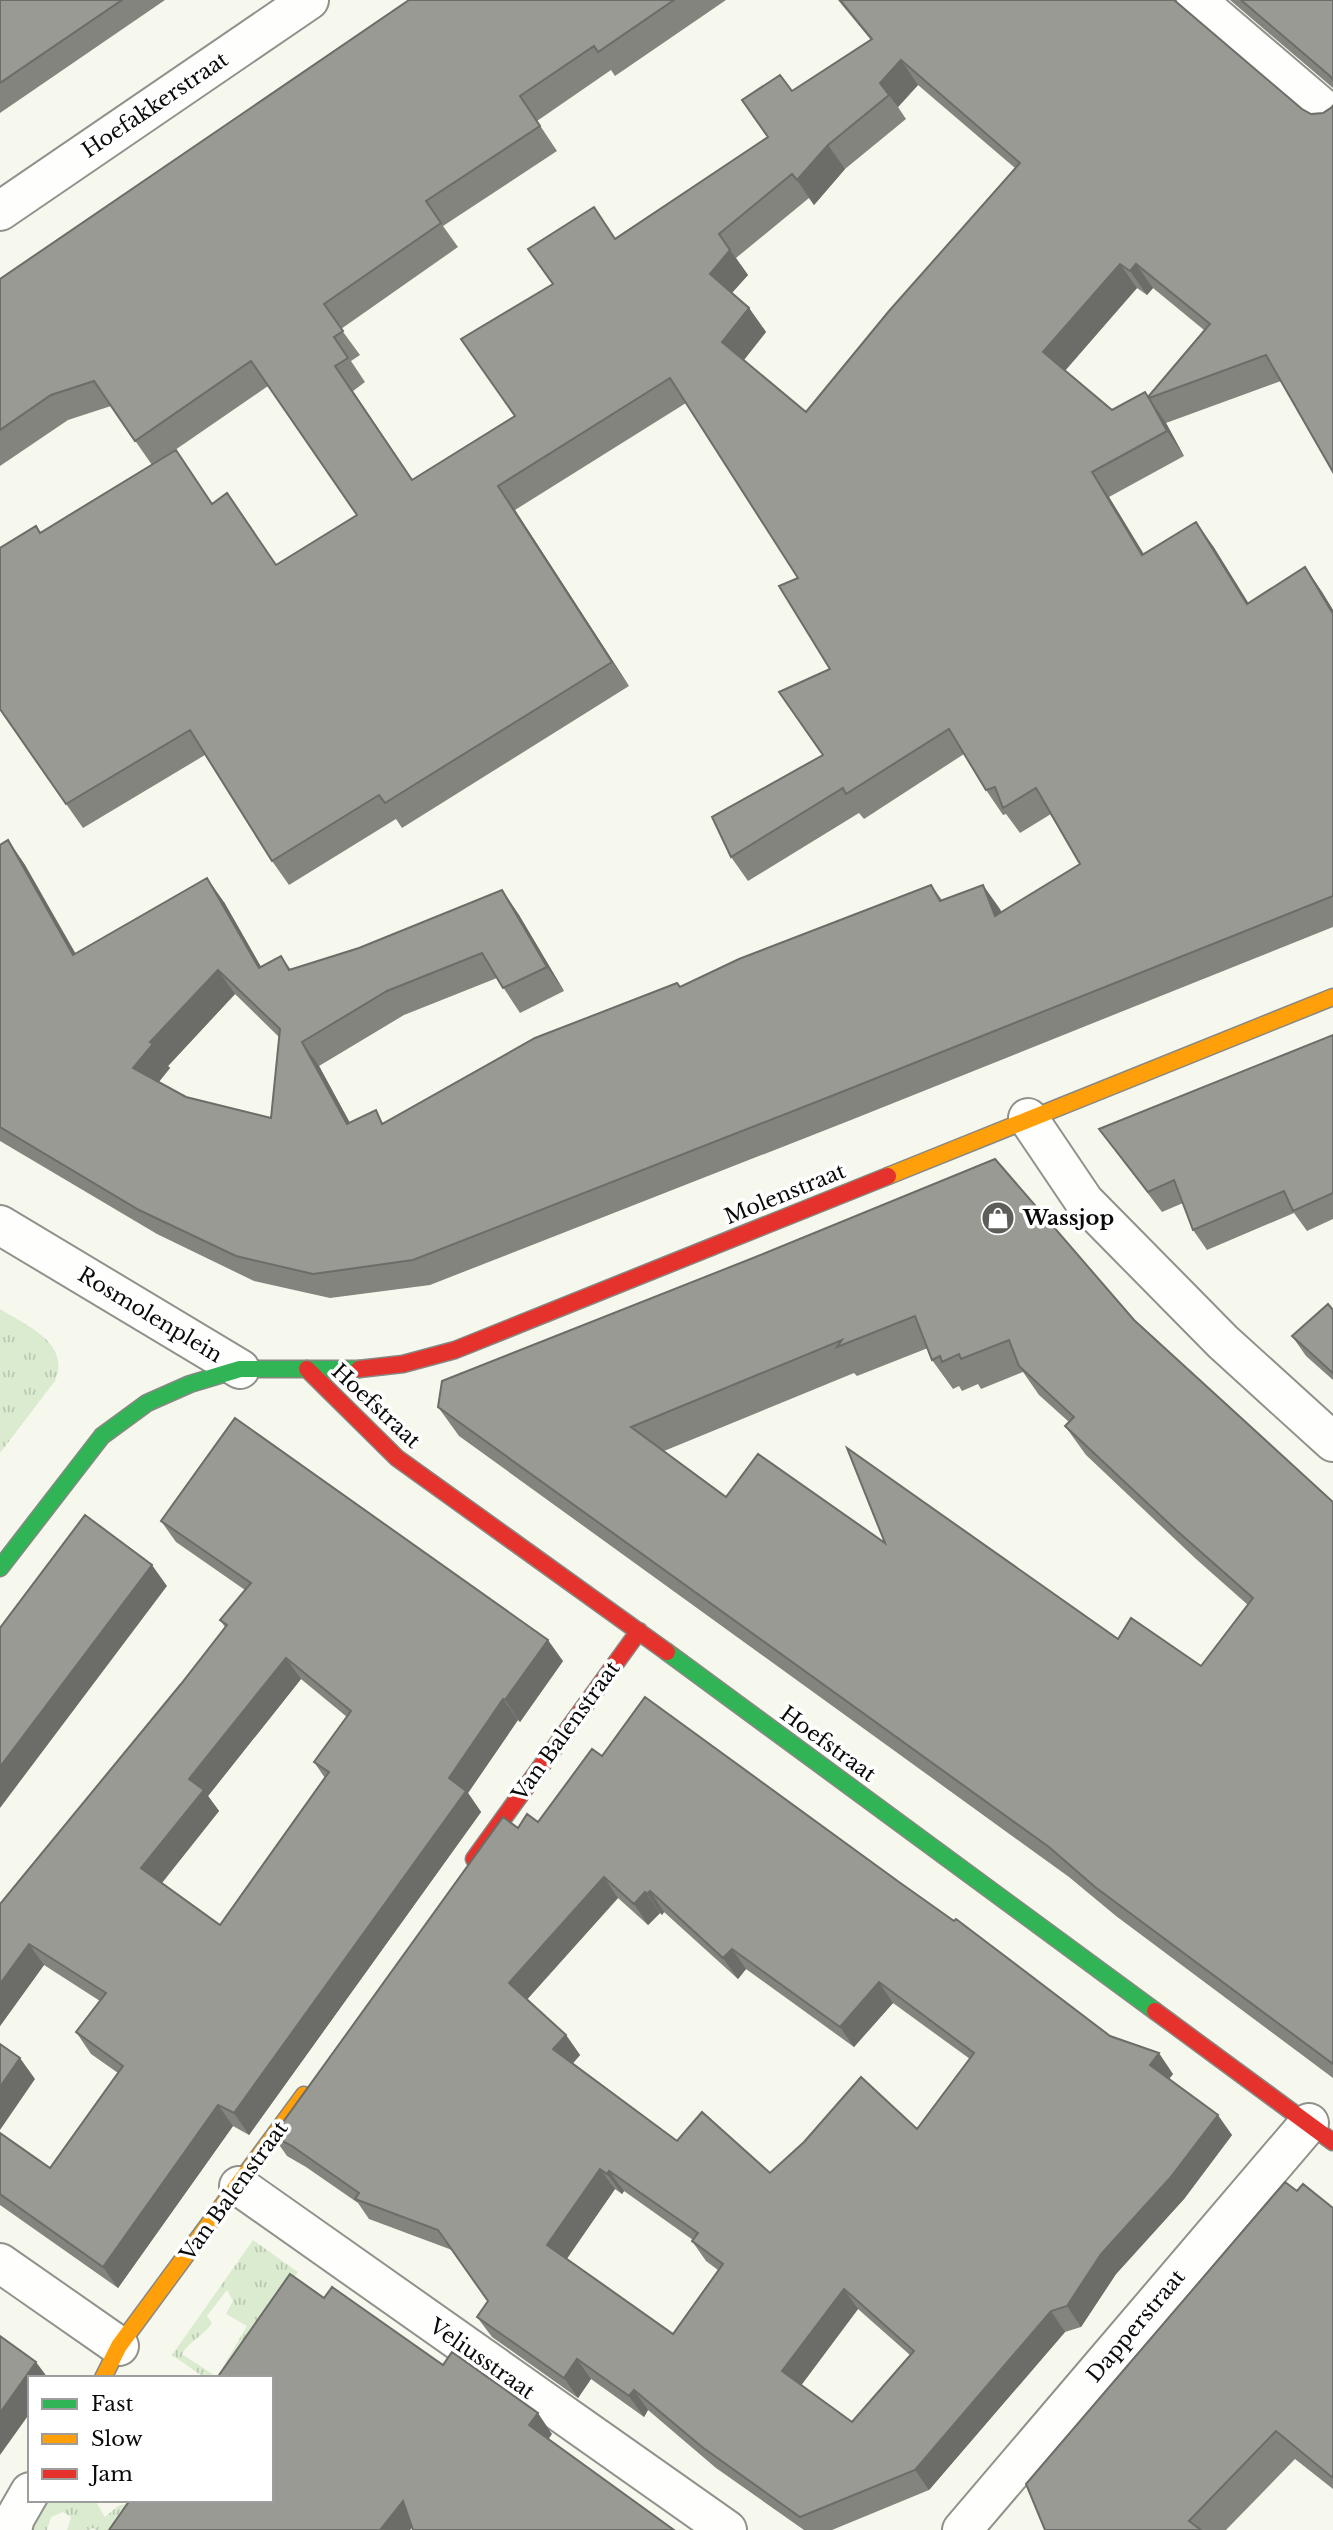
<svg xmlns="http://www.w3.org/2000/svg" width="1333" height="2530" font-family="'Libre Baskerville',serif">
<defs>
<pattern id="grass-tufts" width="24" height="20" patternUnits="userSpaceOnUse" patternTransform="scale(1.75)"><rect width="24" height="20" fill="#daebd0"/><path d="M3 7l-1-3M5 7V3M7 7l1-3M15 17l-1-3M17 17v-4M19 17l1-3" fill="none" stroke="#bac8b1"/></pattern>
</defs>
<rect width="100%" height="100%" fill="#f7f8ed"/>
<path fill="url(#grass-tufts)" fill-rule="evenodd" d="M 0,1309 C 27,1326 71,1343 55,1381 L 0,1453 Z
M 253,2240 L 298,2272 L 224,2378 L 205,2378 L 172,2355 ZM 227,2290 L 233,2301 L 226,2314 L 247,2326 L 217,2377 L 182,2354 C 189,2341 204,2336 212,2323 L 207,2316 Z
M 43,2500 L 63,2500 L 68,2503 L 70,2500 L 95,2500 L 105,2517 L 118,2506 L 131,2502 L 118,2530 L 95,2530 L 93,2528 L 90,2530 L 67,2530 L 71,2517 L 63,2512 L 51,2517 L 47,2530 L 32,2530 Z"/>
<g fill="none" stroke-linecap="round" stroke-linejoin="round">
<defs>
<path id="street" d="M 1196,0 L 1333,117
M 0,211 L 309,0
M 1028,1118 L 1084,1201 L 1223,1342 L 1333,1442
M 0,1225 L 240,1369
M 239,2186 L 727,2530
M 0,2263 L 119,2346
M 12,2530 L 15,2518 L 30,2492
M 962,2530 L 1309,2123"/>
<path id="fast" d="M 0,1568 L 102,1436 L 147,1403 L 190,1384 L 240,1369 L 359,1369
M 667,1652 L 1155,2011"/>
<path id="slow" d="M 888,1176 L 1333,997
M 103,2378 L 119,2346 L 304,2095"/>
<path id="jam" d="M 307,1369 L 397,1458 L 667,1652
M 359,1369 L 403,1364 L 455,1350 L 888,1176
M 474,1859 L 639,1631
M 1155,2011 L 1333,2142"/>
</defs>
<use href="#street" stroke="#91918c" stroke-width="42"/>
<use href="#fast" stroke="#878883" stroke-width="19"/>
<use href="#slow" stroke="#878883" stroke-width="19"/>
<use href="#jam" stroke="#878883" stroke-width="19"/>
<use href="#street" stroke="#fefefc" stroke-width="38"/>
<use href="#fast" stroke="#30b455" stroke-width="16"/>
<use href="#slow" stroke="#ff9f0a" stroke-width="16"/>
<use href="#jam" stroke="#e5322d" stroke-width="16"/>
</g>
<path fill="#84847f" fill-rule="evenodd" d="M 0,0 L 165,0 L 0,113 Z
M 409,0 L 726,0 L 615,76 L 611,70 L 537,121 L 557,151 L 443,226 L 458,247 L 341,329 L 360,355 L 351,361 L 365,382 L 353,391 L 413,480 L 515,416 L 553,284 L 615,238 L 768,137 L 792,91 L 871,40 L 838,0 L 1175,0 L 1281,381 L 1166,423 L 1184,456 L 1109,497 L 1144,554 L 1213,546 L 1248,603 L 1305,567 L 1322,592 L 1333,610 L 1333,927 L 851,1120 L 430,1285 L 330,1298 L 254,1281 L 157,1234 L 0,1141 L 0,845 L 8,840 L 25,865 L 76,954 L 224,902 L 261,967 L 281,956 L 291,970 L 359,948 L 502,890 L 519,915 L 564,991 L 520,1013 L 497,978 L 404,1015 L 319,1066 L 350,1123 L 385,1123 L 680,987 L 931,885 L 942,900 L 1000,909 L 1001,912 L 1080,864 L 1051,814 L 1020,833 L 1006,814 L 1003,815 L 986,790 L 964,754 L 864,819 L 859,813 L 748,881 L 731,857 L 823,755 L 830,669 L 798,578 L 686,403 L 515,510 L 629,686 L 402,828 L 396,819 L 289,885 L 272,861 L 205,755 L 83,828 L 0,710 L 41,533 L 152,465 L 111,406 L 68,420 L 0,466 L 0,279 ZM 918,85 L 1015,168 L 806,412 L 744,360 L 766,332 L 749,308 L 732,293 L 748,275 L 736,258 L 809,198 L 814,205 L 845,169 L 906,119 L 898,107 ZM 1137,288 L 1147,295 L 1153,288 L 1204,330 L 1148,396 L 1112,410 L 1065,371 ZM 268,386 L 357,515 L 277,565 L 213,504 L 162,459 ZM 235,994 L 279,1037 L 271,1118 L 186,1097 L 159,1082 L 170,1068 L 168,1066 Z
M 1230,0 L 1333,0 L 1333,88 Z
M 1333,1035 L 1333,1219 L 1307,1231 L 1294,1213 L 1207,1250 L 1193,1230 L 1183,1203 L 1162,1212 L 1099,1129 Z
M 753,1258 L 1134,1320 L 1333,1502 L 1333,2078 L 1116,1916 L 1069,1877 L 459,1436 L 438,1407 ZM 928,1348 L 932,1360 L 953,1389 L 959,1386 L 962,1391 L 978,1384 L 981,1389 L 1023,1372 L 1039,1395 L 1069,1422 L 1065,1426 L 1086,1455 L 1196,1559 L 1248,1605 L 1201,1666 L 1118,1639 L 885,1543 L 726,1497 L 664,1451 L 854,1373 L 857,1376 Z
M 1333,1310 L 1333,1380 L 1306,1356 L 1292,1336 Z
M 161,1521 L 563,1661 L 520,1722 L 518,1720 L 468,1793 L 481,1812 L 249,2135 L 233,2126 L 118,2288 L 0,2205 L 0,2133 L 50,2168 L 118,2073 L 91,2054 L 76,2032 L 100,2001 L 44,1965 L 0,2026 L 0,1904 L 181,1684 L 225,1627 L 220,1620 L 245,1590 L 176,1542 ZM 301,1679 L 347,1717 L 314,1762 L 325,1778 L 220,1925 L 162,1883 L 219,1811 L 208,1796 Z
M 602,1756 L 1110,2036 L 1173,2074 L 1169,2079 L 1232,2135 L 1184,2199 L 1116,2274 L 1081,2327 L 1065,2332 L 929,2490 L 832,2530 L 804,2530 L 716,2468 L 648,2410 L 644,2417 L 591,2379 L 578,2398 L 492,2337 L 477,2317 L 488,2301 L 452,2250 L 369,2219 L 358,2203 L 306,2167 L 287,2156 L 273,2136 L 518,1828 L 538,1822 ZM 618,1898 L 648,1925 L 660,1913 L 662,1915 L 664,1912 L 738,1979 L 746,1969 L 854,2047 L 893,2003 L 970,2059 L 917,2129 L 770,2173 L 677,2141 L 573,2063 L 580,2055 L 566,2035 L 527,1999 ZM 615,2189 L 622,2194 L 624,2191 L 693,2240 L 692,2241 L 706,2261 L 718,2270 L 673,2334 L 566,2259 ZM 858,2309 L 910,2355 L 852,2422 L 801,2385 Z
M 1297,2191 L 1333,2208 L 1333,2489 L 1295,2459 L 1226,2530 L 1045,2530 Z"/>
<path fill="#6c6c68" d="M 901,60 L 918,85 L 898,107 L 880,83 Z
M 828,145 L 845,169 L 814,205 L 797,180 Z
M 730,250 L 748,275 L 727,298 L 710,274 Z
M 1120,264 L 1137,288 L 1060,376 L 1043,352 Z
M 1136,264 L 1153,288 L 1147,295 L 1130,271 Z
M 749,308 L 766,332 L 739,366 L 722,342 Z
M 1149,398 L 1166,423 L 1184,456 L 1167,431 Z
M 1092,472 L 1109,497 L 1159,580 L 1142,555 Z
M 498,486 L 515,510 L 629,686 L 612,662 Z
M 1196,522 L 1213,546 L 1264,628 L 1247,604 Z
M 1305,567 L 1322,592 L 1333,610 L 1333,614 Z
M 8,840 L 25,865 L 90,980 L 73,955 Z
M 207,878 L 224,902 L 276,993 L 259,968 Z
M 983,885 L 1000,909 L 1012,940 L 995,916 Z
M 502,890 L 519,915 L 564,991 L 547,967 Z
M 218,970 L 235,994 L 168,1066 L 170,1068 L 150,1092 L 133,1068 L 150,1042 Z
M 302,1042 L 319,1066 L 364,1149 L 347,1124 Z
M 152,1565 L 167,1586 L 0,1808 L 0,1767 Z
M 548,1640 L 563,1661 L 520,1722 L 505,1700 Z
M 286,1658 L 301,1679 L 208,1796 L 219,1811 L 156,1890 L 141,1868 L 189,1779 Z
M 503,1699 L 518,1720 L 468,1793 L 481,1812 L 249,2135 L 234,2113 L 449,1778 Z
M 604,1877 L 618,1898 L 524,2003 L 509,1983 Z
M 650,1891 L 664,1912 L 662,1915 L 647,1894 Z
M 645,1892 L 660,1913 L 648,1925 L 634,1904 Z
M 29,1944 L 44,1965 L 0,2026 L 0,1984 Z
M 732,1949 L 746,1969 L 738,1979 L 723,1958 Z
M 879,1982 L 893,2003 L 854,2047 L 840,2027 Z
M 566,2035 L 580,2055 L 568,2069 L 553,2049 Z
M 1159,2053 L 1173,2074 L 1164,2085 L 1150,2065 Z
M 20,2058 L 35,2079 L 0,2130 L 0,2087 Z
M 218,2105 L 233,2126 L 118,2288 L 103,2267 Z
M 1218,2115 L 1232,2135 L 1184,2199 L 1116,2274 L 1081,2327 L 1067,2306 L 1101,2254 Z
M 600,2169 L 615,2189 L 562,2266 L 547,2245 Z
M 609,2171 L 624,2191 L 622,2194 L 607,2174 Z
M 844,2289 L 858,2309 L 797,2391 L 782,2371 Z
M 1051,2311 L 1065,2332 L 929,2490 L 915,2470 Z
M 577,2359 L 591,2379 L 578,2398 L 564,2378 Z
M 36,2362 L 48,2378 L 30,2378 L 30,2413 L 0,2455 L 0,2413 Z
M 634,2390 L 648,2410 L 644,2417 L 629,2396 Z
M 538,2413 L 552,2434 L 544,2446 L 529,2425 Z
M 403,2501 L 417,2522 L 410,2530 L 380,2530 Z"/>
<path fill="#9a9a94" stroke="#6c6c68" stroke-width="2" fill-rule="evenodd" d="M 0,0 L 122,0 L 0,83 Z
M 409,0 L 674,0 L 598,52 L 594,46 L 520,96 L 540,126 L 426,201 L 441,223 L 324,304 L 343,331 L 334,337 L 348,358 L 335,366 L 412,480 L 515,416 L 461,339 L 553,284 L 528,249 L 594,207 L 615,239 L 768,137 L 742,100 L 780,75 L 792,91 L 872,39 L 840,0 L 1174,0 L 1302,109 L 1311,114 L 1323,113 L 1332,107 L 1333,105 L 1333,472 L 1266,355 L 1149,398 L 1167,431 L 1092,472 L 1142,555 L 1196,522 L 1247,604 L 1305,567 L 1333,614 L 1333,896 L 834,1095 L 413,1260 L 313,1274 L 236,1256 L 139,1210 L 0,1127 L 0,845 L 8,840 L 73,955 L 207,878 L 259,968 L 281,956 L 289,970 L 359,948 L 502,890 L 547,967 L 503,988 L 482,953 L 387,991 L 302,1042 L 347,1124 L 376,1110 L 382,1124 L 535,1038 L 677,983 L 680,987 L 739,959 L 931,885 L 940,901 L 983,885 L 995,916 L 1080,864 L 1036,788 L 1003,808 L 995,787 L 986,790 L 949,729 L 846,794 L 843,788 L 731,857 L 712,817 L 823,755 L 779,692 L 830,669 L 779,586 L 798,578 L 670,378 L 498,486 L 612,662 L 385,803 L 379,795 L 272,861 L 190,730 L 66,804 L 0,709 L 0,548 L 36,526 L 40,533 L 176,450 L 212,504 L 227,493 L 276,565 L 357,515 L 251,361 L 135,441 L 94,381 L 51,395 L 0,430 L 0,279 ZM 901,60 L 1020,163 L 889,311 L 806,412 L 722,342 L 749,308 L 710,274 L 730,250 L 719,234 L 792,174 L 797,180 L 828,145 L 889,95 L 880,83 ZM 1120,264 L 1130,271 L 1136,264 L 1210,324 L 1148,397 L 1145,392 L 1112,410 L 1043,352 ZM 218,970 L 280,1029 L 271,1118 L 186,1097 L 133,1068 L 153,1044 L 150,1042 Z
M 1241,0 L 1333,0 L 1333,80 L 1330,76 Z
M 1333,1035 L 1333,1193 L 1293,1211 L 1284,1191 L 1193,1230 L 1174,1180 L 1148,1192 L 1099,1129 Z
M 995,1159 L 1134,1320 L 1333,1502 L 1333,2064 L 1095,1887 L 1049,1847 L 438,1407 L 442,1381 L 753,1258 ZM 915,1316 L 932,1360 L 940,1356 L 942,1362 L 959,1354 L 961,1359 L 1009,1340 L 1019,1366 L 1074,1417 L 1065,1426 L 1176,1530 L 1253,1598 L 1201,1666 L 1131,1618 L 1118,1639 L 847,1448 L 885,1543 L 758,1454 L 726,1497 L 631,1427 L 842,1340 L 837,1347 Z
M 1328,1304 L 1333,1310 L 1333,1373 L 1292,1336 Z
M 235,1418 L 548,1640 L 505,1700 L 503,1699 L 449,1778 L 466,1791 L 234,2113 L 218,2105 L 103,2267 L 0,2194 L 0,2133 L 50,2168 L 123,2066 L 76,2032 L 106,1993 L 29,1944 L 0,1984 L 0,1904 L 181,1684 L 227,1625 L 220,1620 L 251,1583 L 161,1521 ZM 286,1658 L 351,1711 L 314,1762 L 329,1772 L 220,1925 L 141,1868 L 204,1790 L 189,1779 Z
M 85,1515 L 152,1565 L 0,1767 L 0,1628 Z
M 645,1697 L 899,1882 L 954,1921 L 956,1919 L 1110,2036 L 1159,2053 L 1150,2065 L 1218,2115 L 1170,2178 L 1101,2254 L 1067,2306 L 1051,2311 L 915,2470 L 800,2517 L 702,2447 L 634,2390 L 629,2396 L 577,2359 L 564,2378 L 477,2317 L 488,2301 L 438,2230 L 355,2199 L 359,2193 L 292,2146 L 273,2136 L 503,1817 L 518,1828 L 527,1814 L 538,1822 L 592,1749 L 602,1756 ZM 604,1877 L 634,1904 L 645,1892 L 647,1894 L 650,1891 L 723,1958 L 732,1949 L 840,2027 L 879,1982 L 974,2053 L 917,2129 L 861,2077 L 804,2142 L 770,2173 L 702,2112 L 677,2141 L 553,2049 L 566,2035 L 509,1983 ZM 600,2169 L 607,2174 L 609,2171 L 698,2233 L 692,2241 L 723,2264 L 673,2334 L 547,2245 ZM 844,2289 L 914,2351 L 852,2422 L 782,2371 Z
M 0,2044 L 20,2058 L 0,2087 Z
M 1285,2182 L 1297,2191 L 1303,2184 L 1333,2208 L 1333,2478 L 1276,2431 L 1189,2521 L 1201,2530 L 1045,2530 L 1026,2484 Z
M 290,2274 L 324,2298 L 332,2287 L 443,2365 L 452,2352 L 538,2413 L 529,2425 L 674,2530 L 413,2530 L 403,2501 L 380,2530 L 109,2530 L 130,2500 L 271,2500 L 271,2378 L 217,2378 Z
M 0,2336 L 36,2362 L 0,2413 Z"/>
<defs>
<symbol id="shop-disc" viewBox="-11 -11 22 22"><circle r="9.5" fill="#5d5d59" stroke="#fff"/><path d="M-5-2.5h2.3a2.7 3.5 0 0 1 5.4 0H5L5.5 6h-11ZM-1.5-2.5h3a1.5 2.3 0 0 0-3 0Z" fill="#fff"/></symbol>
</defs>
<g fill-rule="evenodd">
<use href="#shop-disc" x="979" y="1199" width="38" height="38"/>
</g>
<g text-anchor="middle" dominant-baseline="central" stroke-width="7" stroke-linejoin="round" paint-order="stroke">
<g font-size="21" fill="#0a0a0a" stroke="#fff">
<text transform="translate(155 105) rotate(-34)">Hoefakkerstraat</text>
<text transform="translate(785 1194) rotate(-22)">Molenstraat</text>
<text transform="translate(150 1315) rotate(31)">Rosmolenplein</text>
<text transform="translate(376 1406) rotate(43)">Hoefstraat</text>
<text transform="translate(566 1731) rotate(-54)">Van Balenstraat</text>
<text transform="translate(828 1744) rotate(36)">Hoefstraat</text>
<text transform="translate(234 2191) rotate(-54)">Van Balenstraat</text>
<text transform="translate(1136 2326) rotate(-50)">Dapperstraat</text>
<text transform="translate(482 2359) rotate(35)">Veliusstraat</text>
</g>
<g font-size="21" font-weight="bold" fill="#0a0a0a" stroke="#fff" text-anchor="start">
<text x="1023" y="1218">Wassjop</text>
</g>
</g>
<rect x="28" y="2376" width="245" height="126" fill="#ffffff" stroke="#9d9d9d" stroke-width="2"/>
<rect x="42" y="2399" width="35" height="10" fill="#30b455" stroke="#9d9d9d" stroke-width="2"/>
<text x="91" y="2411" font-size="21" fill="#0a0a0a">Fast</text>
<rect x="42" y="2434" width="35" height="10" fill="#ff9f0a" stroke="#9d9d9d" stroke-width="2"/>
<text x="91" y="2446" font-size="21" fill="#0a0a0a">Slow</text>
<rect x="42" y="2469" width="35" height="10" fill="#e5322d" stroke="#9d9d9d" stroke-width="2"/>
<text x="91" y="2481" font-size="21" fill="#0a0a0a">Jam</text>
</svg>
